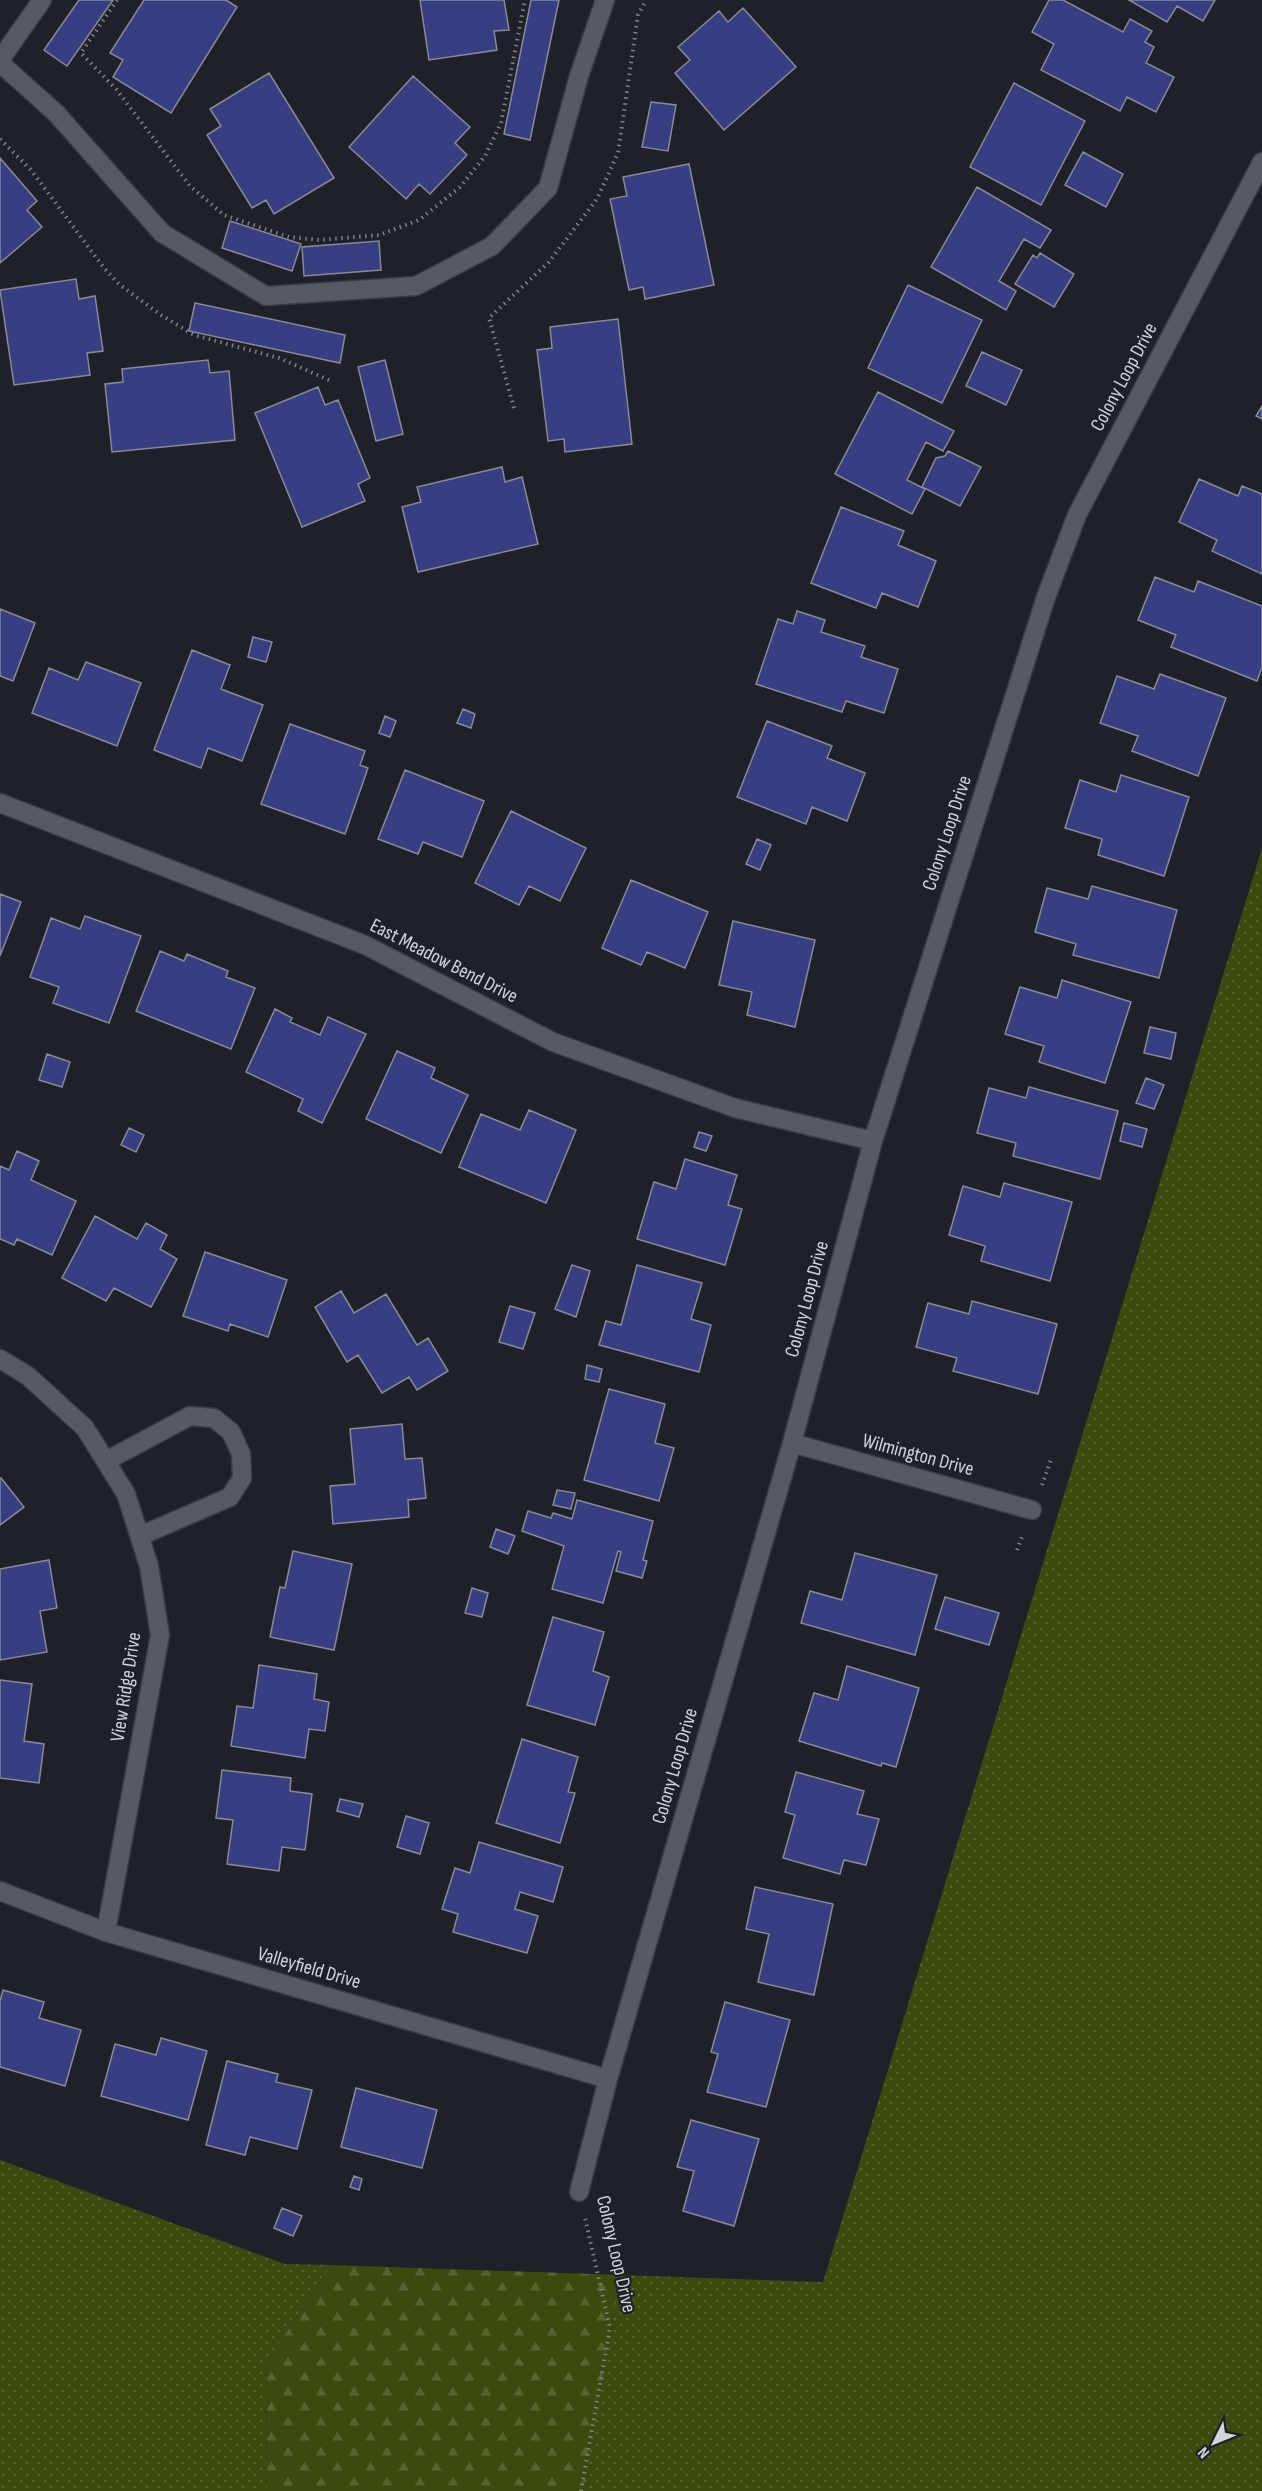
<svg xmlns="http://www.w3.org/2000/svg" width="1262" height="2491" font-family="'Sofia Sans Condensed',sans-serif">
<defs>
<pattern id="grass-dots" width="8" height="8" patternUnits="userSpaceOnUse" patternTransform="scale(1.5)"><rect width="8" height="8" fill="#3d4a0d"/><path d="M2 2h.1M6 6h.1" fill="none" stroke="#586330" stroke-width="1.8" stroke-linecap="round"/></pattern>
<pattern id="forest-firs" width="22" height="20" patternUnits="userSpaceOnUse" patternTransform="scale(1.5)"><rect width="22" height="20" fill="#3d4a0d"/><path d="M5 1l3.5 6h-7zM16 11l3.5 6h-7z" fill="#586330"/></pattern>
</defs>
<rect width="100%" height="100%" fill="#1f2129"/>
<path fill="url(#grass-dots)" d="M 1262,848 L 1262,2491 L 582,2491 L 621,2275 L 823,2282 Z
M 0,2160 L 285,2264 L 331,2265 L 266,2363 L 267,2491 L 0,2491 Z"/>
<path fill="url(#forest-firs)" d="M 331,2265 L 621,2275 L 582,2491 L 267,2491 L 266,2363 Z"/>
<path fill="#373e82" stroke="#898b96" stroke-width="1.5" d="M 79,0 L 113,0 L 67,66 L 44,50 Z
M 144,0 L 226,0 L 237,7 L 171,113 L 113,77 L 123,60 L 110,53 Z
M 420,0 L 504,0 L 509,30 L 494,31 L 497,50 L 429,60 Z
M 531,0 L 559,0 L 530,140 L 504,134 Z
M 1049,0 L 1063,0 L 1123,32 L 1130,19 L 1152,31 L 1145,42 L 1154,47 L 1146,63 L 1174,77 L 1156,112 L 1127,97 L 1120,111 L 1041,70 L 1054,44 L 1032,32 Z
M 1129,0 L 1215,0 L 1203,21 L 1177,6 L 1167,22 Z
M 743,8 L 796,67 L 724,130 L 675,73 L 690,60 L 678,47 L 719,11 L 728,22 Z
M 269,73 L 334,178 L 274,214 L 266,200 L 252,208 L 207,135 L 221,126 L 210,109 Z
M 413,76 L 470,127 L 455,143 L 467,155 L 430,194 L 419,184 L 406,199 L 349,147 Z
M 1014,83 L 1085,121 L 1041,205 L 970,167 Z
M 651,102 L 676,105 L 668,151 L 642,147 Z
M 1083,152 L 1123,174 L 1106,207 L 1065,185 Z
M 0,158 L 37,201 L 27,210 L 42,227 L 0,263 Z
M 689,164 L 714,285 L 645,299 L 643,287 L 629,290 L 610,199 L 627,196 L 623,177 Z
M 977,187 L 1051,230 L 1040,248 L 1024,239 L 999,281 L 1016,291 L 1006,310 L 931,267 Z
M 230,221 L 301,244 L 292,271 L 222,248 Z
M 379,241 L 381,270 L 304,276 L 302,247 Z
M 1040,253 L 1074,274 L 1054,307 L 1015,284 L 1033,255 L 1037,258 Z
M 76,279 L 79,299 L 95,296 L 103,351 L 87,353 L 90,375 L 14,385 L 0,290 Z
M 908,285 L 982,320 L 942,403 L 868,368 Z
M 195,303 L 345,335 L 340,363 L 189,331 Z
M 618,319 L 632,444 L 565,452 L 564,439 L 548,441 L 537,350 L 552,348 L 550,327 Z
M 982,352 L 1022,370 L 1006,405 L 966,386 Z
M 208,360 L 210,373 L 229,371 L 235,440 L 112,452 L 105,384 L 123,382 L 122,369 Z
M 385,360 L 403,434 L 376,441 L 358,367 Z
M 318,387 L 325,405 L 338,400 L 370,478 L 358,484 L 365,501 L 302,527 L 255,413 Z
M 878,392 L 954,431 L 943,451 L 926,442 L 907,480 L 925,489 L 912,514 L 835,474 Z
M 1262,406 L 1262,419 L 1256,416 Z
M 948,451 L 981,467 L 960,506 L 922,487 L 936,458 L 945,456 Z
M 502,467 L 505,482 L 522,477 L 538,544 L 418,572 L 402,507 L 421,502 L 417,487 Z
M 1199,479 L 1238,496 L 1242,486 L 1262,494 L 1262,574 L 1212,551 L 1217,540 L 1179,522 Z
M 841,507 L 904,531 L 898,545 L 936,561 L 918,607 L 882,593 L 876,608 L 811,583 Z
M 1155,577 L 1194,592 L 1198,581 L 1262,606 L 1262,667 L 1257,681 L 1171,647 L 1176,635 L 1138,620 Z
M 0,609 L 35,623 L 13,681 L 0,676 Z
M 797,611 L 825,620 L 821,632 L 865,646 L 861,657 L 898,669 L 884,713 L 846,701 L 842,712 L 756,684 L 778,619 L 793,624 Z
M 253,637 L 272,642 L 266,662 L 248,657 Z
M 192,650 L 230,665 L 221,689 L 263,705 L 242,761 L 208,748 L 201,768 L 154,750 Z
M 86,662 L 141,683 L 117,746 L 32,713 L 49,668 L 78,680 Z
M 1160,674 L 1226,698 L 1198,776 L 1132,751 L 1138,736 L 1100,723 L 1117,676 L 1154,689 Z
M 463,709 L 475,714 L 471,728 L 457,723 Z
M 385,716 L 396,721 L 390,737 L 379,733 Z
M 767,721 L 832,746 L 827,758 L 865,773 L 847,821 L 812,807 L 806,824 L 737,797 Z
M 290,724 L 365,751 L 360,765 L 368,768 L 345,834 L 261,804 Z
M 405,770 L 484,801 L 462,857 L 423,842 L 418,854 L 378,839 Z
M 1121,775 L 1189,797 L 1164,876 L 1098,855 L 1102,839 L 1065,828 L 1080,780 L 1116,792 Z
M 511,811 L 586,848 L 560,901 L 529,886 L 519,905 L 475,883 Z
M 757,839 L 771,845 L 760,870 L 746,864 Z
M 631,880 L 708,912 L 685,968 L 647,952 L 641,965 L 602,948 Z
M 1092,886 L 1177,910 L 1159,978 L 1073,955 L 1076,944 L 1035,932 L 1047,888 L 1088,899 Z
M 0,894 L 21,902 L 0,956 Z
M 85,916 L 141,936 L 109,1023 L 53,1003 L 59,987 L 30,977 L 51,918 L 80,929 Z
M 733,921 L 815,940 L 795,1027 L 747,1015 L 752,992 L 719,985 Z
M 160,951 L 184,961 L 187,954 L 228,971 L 226,977 L 255,988 L 231,1049 L 136,1011 Z
M 1062,980 L 1131,1002 L 1105,1083 L 1039,1062 L 1044,1046 L 1005,1034 L 1020,987 L 1057,998 Z
M 275,1009 L 292,1018 L 290,1022 L 320,1035 L 328,1017 L 366,1034 L 322,1123 L 298,1111 L 303,1099 L 246,1072 Z
M 1150,1027 L 1176,1033 L 1171,1059 L 1144,1053 Z
M 397,1051 L 435,1068 L 431,1078 L 468,1095 L 441,1153 L 366,1119 Z
M 47,1054 L 70,1062 L 62,1087 L 39,1080 Z
M 1146,1078 L 1164,1085 L 1154,1109 L 1136,1103 Z
M 1029,1087 L 1118,1111 L 1100,1179 L 1013,1156 L 1016,1143 L 977,1133 L 989,1088 L 1026,1098 Z
M 529,1110 L 576,1130 L 546,1203 L 459,1167 L 481,1114 L 520,1130 Z
M 1124,1123 L 1147,1129 L 1142,1147 L 1120,1141 Z
M 129,1128 L 144,1135 L 136,1152 L 121,1145 Z
M 699,1132 L 712,1136 L 706,1151 L 694,1147 Z
M 17,1151 L 39,1161 L 31,1180 L 76,1201 L 52,1255 L 17,1239 L 14,1245 L 0,1239 L 0,1166 L 9,1170 Z
M 685,1159 L 737,1175 L 728,1205 L 742,1209 L 725,1265 L 637,1239 L 654,1182 L 676,1189 Z
M 1004,1183 L 1072,1202 L 1050,1281 L 981,1261 L 985,1246 L 949,1235 L 963,1186 L 1000,1197 Z
M 95,1216 L 137,1239 L 146,1223 L 167,1235 L 160,1249 L 177,1259 L 151,1307 L 114,1288 L 106,1301 L 62,1278 Z
M 205,1252 L 287,1280 L 268,1337 L 230,1324 L 228,1331 L 183,1316 Z
M 572,1265 L 590,1271 L 576,1317 L 555,1309 Z
M 637,1265 L 702,1283 L 691,1319 L 711,1325 L 699,1372 L 599,1345 L 606,1321 L 621,1325 Z
M 341,1291 L 354,1313 L 386,1294 L 417,1345 L 428,1338 L 448,1371 L 417,1390 L 409,1377 L 382,1393 L 358,1355 L 347,1362 L 315,1307 Z
M 972,1301 L 1057,1324 L 1038,1394 L 953,1371 L 957,1358 L 916,1347 L 928,1303 L 969,1314 Z
M 510,1306 L 535,1313 L 523,1349 L 499,1342 Z
M 587,1365 L 602,1369 L 599,1382 L 585,1379 Z
M 609,1389 L 665,1404 L 655,1443 L 674,1448 L 659,1501 L 584,1480 Z
M 402,1424 L 405,1459 L 422,1458 L 426,1498 L 408,1500 L 409,1517 L 333,1524 L 330,1486 L 355,1484 L 350,1429 Z
M 1,1478 L 24,1507 L 0,1525 L 0,1479 Z
M 557,1490 L 575,1493 L 571,1509 L 553,1505 Z
M 577,1500 L 653,1521 L 643,1560 L 647,1561 L 642,1578 L 616,1571 L 621,1552 L 618,1551 L 603,1603 L 552,1589 L 564,1546 L 522,1531 L 528,1511 L 551,1518 L 553,1513 L 572,1519 Z
M 496,1529 L 515,1536 L 508,1554 L 490,1547 Z
M 293,1551 L 352,1564 L 334,1650 L 270,1637 L 280,1587 L 285,1588 Z
M 855,1553 L 937,1575 L 915,1655 L 801,1623 L 810,1591 L 842,1600 Z
M 49,1560 L 57,1608 L 40,1611 L 47,1652 L 0,1660 L 0,1569 Z
M 472,1588 L 488,1593 L 482,1617 L 465,1613 Z
M 945,1597 L 999,1613 L 989,1645 L 935,1629 Z
M 553,1617 L 604,1632 L 593,1671 L 609,1677 L 595,1725 L 527,1705 Z
M 259,1665 L 317,1674 L 314,1699 L 329,1702 L 325,1731 L 309,1729 L 305,1758 L 231,1746 L 237,1706 L 253,1708 Z
M 847,1666 L 919,1688 L 896,1767 L 882,1763 L 881,1766 L 799,1741 L 814,1693 L 838,1700 Z
M 0,1680 L 32,1684 L 24,1741 L 44,1744 L 39,1783 L 0,1778 Z
M 522,1739 L 578,1757 L 568,1792 L 575,1793 L 560,1843 L 496,1823 Z
M 222,1770 L 291,1778 L 290,1791 L 312,1794 L 305,1850 L 282,1847 L 279,1871 L 227,1864 L 233,1820 L 216,1818 Z
M 796,1772 L 864,1791 L 857,1814 L 879,1819 L 866,1865 L 844,1860 L 840,1874 L 783,1858 L 795,1815 L 785,1812 Z
M 340,1799 L 363,1804 L 359,1817 L 337,1811 Z
M 406,1816 L 429,1823 L 420,1854 L 397,1847 Z
M 479,1842 L 563,1867 L 553,1902 L 520,1892 L 515,1909 L 538,1916 L 527,1953 L 453,1932 L 458,1914 L 442,1909 L 455,1868 L 470,1873 Z
M 755,1887 L 833,1904 L 814,1995 L 758,1982 L 769,1934 L 746,1929 Z
M 3,1990 L 44,2002 L 39,2018 L 81,2030 L 65,2086 L 0,2067 L 0,2001 Z
M 725,2002 L 790,2020 L 766,2107 L 707,2092 L 718,2054 L 711,2052 Z
M 161,2038 L 207,2051 L 188,2120 L 101,2096 L 115,2044 L 156,2055 Z
M 227,2061 L 278,2074 L 276,2082 L 312,2090 L 297,2149 L 250,2137 L 245,2155 L 206,2145 Z
M 356,2088 L 437,2110 L 422,2168 L 341,2147 Z
M 691,2120 L 759,2139 L 734,2226 L 683,2211 L 694,2171 L 677,2167 Z
M 354,2176 L 362,2179 L 359,2190 L 350,2187 Z
M 282,2208 L 302,2216 L 293,2236 L 274,2228 Z"/>
<g fill="none" stroke-linecap="round" stroke-linejoin="round">
<defs>
<path id="lane" d="M 0,60 L 42,0
M 0,63 L 56,113 L 162,233 L 266,296 L 416,286 L 492,246 L 548,188 L 579,76 L 605,0
M 106,1461 L 190,1416 L 214,1418 L 231,1432 L 241,1454 L 242,1478 L 230,1497 L 140,1536"/>
<path id="street" d="M 0,803 L 365,945 L 553,1042 L 735,1108 L 873,1141
M 0,1359 L 28,1376 L 85,1428 L 126,1494 L 149,1566 L 160,1635 L 106,1932
M 792,1443 L 1032,1510
M 0,1891 L 106,1932 L 608,2079
M 579,2192 L 608,2079 L 792,1443 L 873,1141 L 1046,597 L 1077,515 L 1262,162"/>
</defs>
<use href="#lane" stroke="#3a3b42" stroke-width="21"/>
<use href="#street" stroke="#3a3b42" stroke-width="21"/>
<path stroke="#818289" stroke-width="4" stroke-dasharray="1.5 4.5" stroke-linecap="butt" d="M 117,0 L 81,53 L 116,89 L 190,186 L 224,215 L 289,237 L 320,240 L 379,235 L 419,220 L 460,187 L 485,156 L 501,123 L 525,0
M 0,139 L 31,170 L 104,268 L 120,285 L 161,315 L 194,335 L 279,358 L 331,381
M 514,408 L 489,318 L 549,262 L 597,199 L 618,153 L 638,15 L 646,0
M 1042,1485 L 1052,1457
M 1017,1550 L 1022,1537
M 581,2491 L 610,2328 L 585,2218"/>
<use href="#lane" stroke="#575963" stroke-width="18"/>
<use href="#street" stroke="#575963" stroke-width="18"/>
</g>
<g text-anchor="middle" dominant-baseline="central" stroke-width="4.5" stroke-linejoin="round" paint-order="stroke">
<g font-size="20" fill="#d4d5db" stroke="#1f2129">
<text transform="translate(1124 377) rotate(-62)">Colony Loop Drive</text>
<text transform="translate(947 833) rotate(-72)">Colony Loop Drive</text>
<text transform="translate(444 961) rotate(27)">East Meadow Bend Drive</text>
<text transform="translate(807 1299) rotate(-75)">Colony Loop Drive</text>
<text transform="translate(918 1455) rotate(15)">Wilmington Drive</text>
<text transform="translate(126 1687) rotate(-81)">View Ridge Drive</text>
<text transform="translate(675 1766) rotate(-74)">Colony Loop Drive</text>
<text transform="translate(309 1968) rotate(16)">Valleyfield Drive</text>
<text transform="translate(616 2254) rotate(77)">Colony Loop Drive</text>
</g>
</g>
<g transform="translate(1214 2443) rotate(227)" stroke="#1f2129" stroke-width="4.5" paint-order="stroke">
<path d="M0-4.5L10 22L0 15L-10 22Z" fill="#d4d5db"/>
<text y="-9" font-size="16" font-weight="bold" text-anchor="middle" fill="#d4d5db">N</text>
</g>
</svg>
